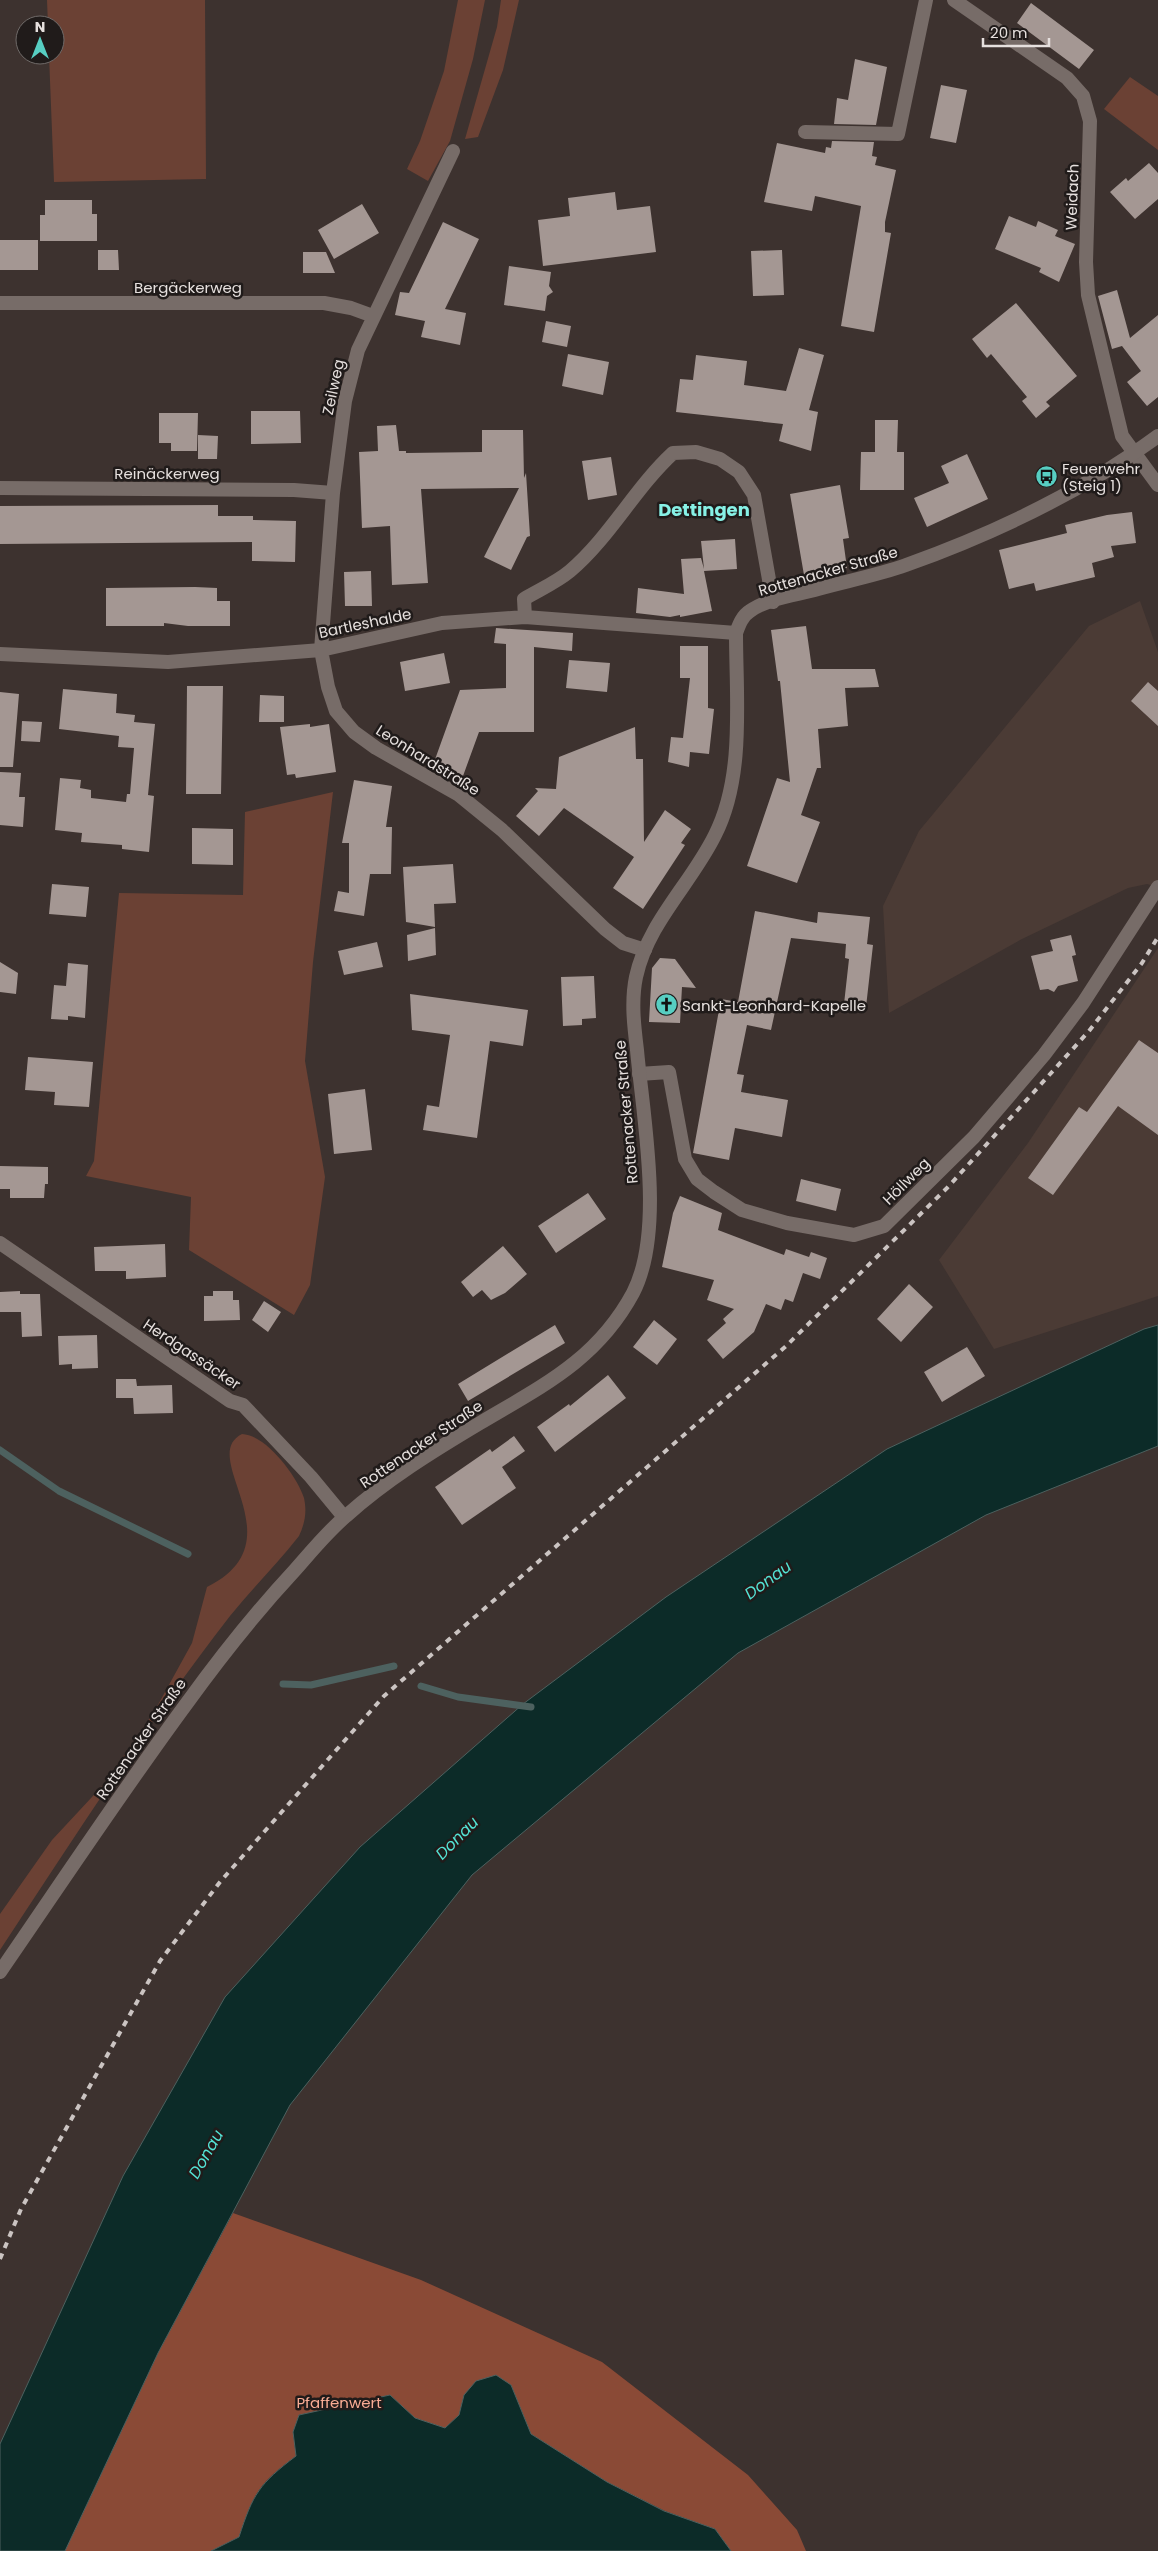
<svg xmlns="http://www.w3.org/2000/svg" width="1158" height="2551" font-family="Poppins,sans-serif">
<rect width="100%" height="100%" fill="#3d322f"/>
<path fill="#4b3b35" d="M 1140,601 L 1158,652 L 1158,887 L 1147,884 L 1128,888 L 1022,939 L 889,1013 L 883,906 L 919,831 L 1089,626 Z
M 1158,948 L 1158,1296 L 994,1349 L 939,1260 L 1028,1143 Z"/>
<path fill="#6b4134" d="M 47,0 L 205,0 L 206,179 L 54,182 L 49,55 L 55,55 L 55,25 L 48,25 Z
M 458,0 L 485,0 L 473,59 L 450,141 L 428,181 L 407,169 L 420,141 L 444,71 Z
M 501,0 L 519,0 L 503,70 L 478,137 L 465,139 L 497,27 Z
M 1130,77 L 1158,96 L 1158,150 L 1104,109 Z
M 333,792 L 313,962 L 305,1061 L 325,1177 L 310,1285 L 294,1315 L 189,1250 L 191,1197 L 86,1176 L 94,1161 L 119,893 L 243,895 L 245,812 Z
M 242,1434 C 266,1435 297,1476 304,1498 C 307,1512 305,1523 299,1536 C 277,1564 252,1589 230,1616 C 147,1723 74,1838 0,1950 L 0,1914 L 52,1840 L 105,1783 L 154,1712 L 192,1643 L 207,1587 C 300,1541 196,1457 242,1434 Z"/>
<path fill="#8a4a36" d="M 233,2213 L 421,2280 L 602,2362 L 748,2475 L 797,2530 L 806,2551 L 731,2551 L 715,2529 L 665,2511 L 607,2482 L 531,2434 L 511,2385 L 464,2395 L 459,2415 L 445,2428 L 415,2418 L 390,2395 L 299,2415 L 293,2432 L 296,2456 C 259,2483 253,2494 239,2537 L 211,2551 L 65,2551 L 158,2353 Z"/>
<path fill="#0c2b28" stroke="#4d615f" d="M 1158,1325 L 1158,1446 L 986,1515 L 738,1653 L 472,1875 L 290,2105 L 158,2353 L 65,2551 L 0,2551 L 0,2444 L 123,2176 L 225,1997 L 360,1847 L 523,1704 L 666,1597 L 887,1449 L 1144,1329 Z
M 496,2375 L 511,2385 L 531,2434 L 607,2482 L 664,2511 L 715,2529 L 731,2551 L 211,2551 L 239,2537 C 253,2494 259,2484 296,2456 L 293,2432 L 299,2415 L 390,2395 L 415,2418 L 445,2428 L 459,2415 L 464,2395 L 476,2381 Z"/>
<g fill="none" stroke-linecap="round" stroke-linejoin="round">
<path stroke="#4d615f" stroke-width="7" d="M 0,1450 L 59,1491 L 188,1554
M 283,1684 L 311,1685 L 394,1666
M 421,1686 L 458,1697 L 531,1707"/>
</g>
<path fill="#a49793" d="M 1031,3 L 1094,50 L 1079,69 L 1017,23 Z
M 855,59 L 887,67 L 876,125 L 834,124 L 837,98 L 848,100 Z
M 941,85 L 967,90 L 956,143 L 930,138 Z
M 832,141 L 874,142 L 872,156 L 877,157 L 875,165 L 896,170 L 885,222 L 885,232 L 891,233 L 874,332 L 841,326 L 861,206 L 815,196 L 812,211 L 764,202 L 777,143 L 825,153 L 826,147 L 831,148 Z
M 1149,163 L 1158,173 L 1158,199 L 1135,219 L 1110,192 L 1126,178 L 1128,181 Z
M 615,192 L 617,210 L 650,206 L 656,252 L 543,266 L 538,220 L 570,216 L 568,198 Z
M 45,200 L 92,200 L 92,214 L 97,214 L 97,241 L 40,241 L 40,215 L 45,215 Z
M 362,204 L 379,233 L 334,259 L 318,230 Z
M 1009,216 L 1036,227 L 1038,221 L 1058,230 L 1055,236 L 1075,244 L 1059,282 L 1039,272 L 1041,268 L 995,249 Z
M 443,222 L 479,239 L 445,309 L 466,313 L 460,345 L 421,337 L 425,321 L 395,315 L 400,292 L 409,293 Z
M 0,240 L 38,240 L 38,270 L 0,270 Z
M 98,250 L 118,250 L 119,270 L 98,270 Z
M 782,250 L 784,295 L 753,296 L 751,251 Z
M 303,252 L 326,252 L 335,273 L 303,273 Z
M 509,266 L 551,272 L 549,286 L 553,292 L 547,296 L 545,311 L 504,305 Z
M 1117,290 L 1130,338 L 1158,315 L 1158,397 L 1147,406 L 1127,382 L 1141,371 L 1122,346 L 1112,349 L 1098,296 Z
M 1016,303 L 1077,376 L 1046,402 L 1050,406 L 1036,418 L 1022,401 L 1027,397 L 991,354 L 987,358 L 972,339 Z
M 546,321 L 571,326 L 567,347 L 542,342 Z
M 799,348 L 824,355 L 809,410 L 818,412 L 811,451 L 779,441 L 783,424 L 676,412 L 680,379 L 693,380 L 696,355 L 747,361 L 744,385 L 786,391 Z
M 568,354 L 609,362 L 603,395 L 562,386 Z
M 251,411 L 300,411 L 301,443 L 251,444 Z
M 159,413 L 198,413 L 197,451 L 171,451 L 171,443 L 159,443 Z
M 875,420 L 898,420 L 897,452 L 904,452 L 904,490 L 860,490 L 861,452 L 875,452 Z
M 396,425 L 399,451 L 406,451 L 406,453 L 482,452 L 482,430 L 523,430 L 524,478 L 526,473 L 530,536 L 527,537 L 511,570 L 484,557 L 519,488 L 421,489 L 428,583 L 392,585 L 390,526 L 362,528 L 359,452 L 378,451 L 377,426 Z
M 198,435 L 218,436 L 217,459 L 198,459 Z
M 967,454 L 988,499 L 927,527 L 914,498 L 949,483 L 941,466 Z
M 611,457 L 617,495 L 588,500 L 582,461 Z
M 840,485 L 849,538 L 843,539 L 847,568 L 804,575 L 790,494 Z
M 218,505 L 218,516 L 253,516 L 253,520 L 296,521 L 295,562 L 252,561 L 252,542 L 0,544 L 0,506 Z
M 1132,512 L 1136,543 L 1111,546 L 1114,557 L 1092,563 L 1095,577 L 1036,591 L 1034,583 L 1009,589 L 999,550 L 1067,533 L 1065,525 L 1107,515 Z
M 735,539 L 737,569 L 704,571 L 712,611 L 680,617 L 680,615 L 670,617 L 636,613 L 638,588 L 684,594 L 681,559 L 701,558 L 704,569 L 701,541 Z
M 371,571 L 372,606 L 345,606 L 344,572 Z
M 195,587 L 217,588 L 217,601 L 230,601 L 230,626 L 188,626 L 164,623 L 164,626 L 106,626 L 106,588 Z
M 806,626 L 812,669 L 875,669 L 879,687 L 845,688 L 848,726 L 818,729 L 821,768 L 817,768 L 801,815 L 820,822 L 797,883 L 747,866 L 777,778 L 790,782 L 780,681 L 778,681 L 771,630 Z
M 496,628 L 573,633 L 572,651 L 534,647 L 534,732 L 479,732 L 463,776 L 433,765 L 460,690 L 506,688 L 506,644 L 494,643 Z
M 680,646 L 708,646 L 708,708 L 714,709 L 709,754 L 690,752 L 689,767 L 668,762 L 671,737 L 683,738 L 690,678 L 680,678 Z
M 444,653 L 450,683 L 405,691 L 400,662 Z
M 569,660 L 610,663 L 607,692 L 566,688 Z
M 1148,682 L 1158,691 L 1158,726 L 1131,701 Z
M 187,686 L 223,686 L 221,794 L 186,794 Z
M 63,689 L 117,694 L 116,713 L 135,715 L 134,722 L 155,724 L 148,795 L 154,796 L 149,852 L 122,849 L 122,845 L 81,842 L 82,833 L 55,830 L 60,778 L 81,780 L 80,788 L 91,790 L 91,798 L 126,802 L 127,794 L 130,794 L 134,748 L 118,747 L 119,736 L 59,729 Z
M 0,692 L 19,694 L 13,767 L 0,767 Z
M 260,695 L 284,696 L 284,722 L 259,722 Z
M 22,721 L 42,722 L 40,742 L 21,741 Z
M 310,724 L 310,727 L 329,724 L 336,772 L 296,778 L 295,774 L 287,775 L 280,727 Z
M 635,727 L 636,759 L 643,759 L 644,842 L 665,810 L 691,829 L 681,843 L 685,845 L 643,909 L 613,888 L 634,857 L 564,808 L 539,836 L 516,816 L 538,791 L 535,788 L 556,789 L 559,757 Z
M 0,772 L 21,773 L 19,797 L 25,797 L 23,827 L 0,825 Z
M 354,780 L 392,786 L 386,827 L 392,827 L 391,874 L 370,874 L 364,916 L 334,911 L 338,891 L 349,893 L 349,843 L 342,843 Z
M 192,828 L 233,829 L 233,865 L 192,864 Z
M 453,864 L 456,903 L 434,904 L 435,927 L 406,922 L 403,867 Z
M 52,884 L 89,887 L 86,917 L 49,914 Z
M 755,911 L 817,923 L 818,912 L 870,917 L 867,944 L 873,945 L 866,1007 L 844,1004 L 849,959 L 845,958 L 846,944 L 791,938 L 771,1030 L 747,1025 L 737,1074 L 744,1075 L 741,1092 L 788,1100 L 782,1137 L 735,1128 L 729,1160 L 693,1153 L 721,999 L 738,1002 Z
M 435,928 L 436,955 L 408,961 L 407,935 Z
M 1071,935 L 1076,955 L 1072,956 L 1078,981 L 1058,986 L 1054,992 L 1048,989 L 1040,990 L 1031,956 L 1053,951 L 1050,940 Z
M 377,942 L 383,967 L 344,975 L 338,951 Z
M 660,958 L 675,959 L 696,988 L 682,987 L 680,1023 L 649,1022 L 652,968 Z
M 0,962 L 18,973 L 16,994 L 0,992 Z
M 68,963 L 88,965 L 85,1018 L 68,1016 L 68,1020 L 51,1019 L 54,985 L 66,986 Z
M 594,976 L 596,1018 L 582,1019 L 582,1025 L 563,1026 L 561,977 Z
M 410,994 L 528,1010 L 523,1046 L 490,1041 L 477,1138 L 423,1130 L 427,1105 L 439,1107 L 450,1035 L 412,1030 Z
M 1139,1040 L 1158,1053 L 1158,1135 L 1118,1106 L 1053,1195 L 1028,1178 L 1079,1107 L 1087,1112 Z
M 28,1057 L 93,1062 L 89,1107 L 54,1105 L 55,1092 L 25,1090 Z
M 365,1089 L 372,1150 L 334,1154 L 328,1094 Z
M 0,1166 L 48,1167 L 48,1184 L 45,1184 L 44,1198 L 10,1198 L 10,1189 L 0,1189 Z
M 801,1179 L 841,1189 L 836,1211 L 796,1201 Z
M 588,1193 L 606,1219 L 556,1253 L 538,1226 Z
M 680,1196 L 722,1213 L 718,1230 L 784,1255 L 786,1249 L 809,1257 L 811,1252 L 827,1258 L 820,1279 L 803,1273 L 793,1302 L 785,1299 L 781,1310 L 766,1304 L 754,1332 L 723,1359 L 707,1340 L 726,1323 L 723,1319 L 734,1309 L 707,1300 L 714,1280 L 662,1267 L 673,1213 Z
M 165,1244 L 166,1277 L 126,1279 L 126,1271 L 95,1271 L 94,1247 Z
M 503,1246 L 527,1274 L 505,1293 L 491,1300 L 482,1290 L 473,1297 L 461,1282 Z
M 909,1284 L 933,1307 L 901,1342 L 877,1319 Z
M 20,1291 L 20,1294 L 40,1294 L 42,1336 L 22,1337 L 21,1312 L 0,1312 L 0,1292 Z
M 213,1291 L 233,1291 L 233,1300 L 239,1300 L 240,1320 L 204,1321 L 204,1296 L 213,1296 Z
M 264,1301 L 281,1312 L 268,1332 L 252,1320 Z
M 654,1320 L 677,1339 L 657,1365 L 633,1347 Z
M 555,1325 L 565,1343 L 468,1401 L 458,1384 Z
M 97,1335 L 98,1368 L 72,1369 L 72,1364 L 59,1365 L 58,1336 Z
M 967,1347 L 985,1376 L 942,1402 L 924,1372 Z
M 608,1375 L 626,1398 L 555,1452 L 537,1427 L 569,1404 L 570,1406 Z
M 116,1379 L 136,1379 L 137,1386 L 172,1385 L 173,1413 L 134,1414 L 133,1398 L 116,1398 Z
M 514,1436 L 525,1451 L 502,1467 L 516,1488 L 462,1525 L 435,1487 L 490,1449 L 492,1452 Z"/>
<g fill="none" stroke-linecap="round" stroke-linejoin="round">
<path stroke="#776c68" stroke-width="14" d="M 954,0 L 1067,78 L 1083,96 L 1090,121 L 1086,262 L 1088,295 L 1122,436 L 1158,485
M 805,132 L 898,134 L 926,0
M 453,151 L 358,350 L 345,401 L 333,493 L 321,650 L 328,687 L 336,711 L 354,732 L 376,748 L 459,795 L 502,830 L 605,929 L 623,943 L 645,950
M 0,303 L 324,303 L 351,308 L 373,316
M 0,488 L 294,490 L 333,493
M 525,617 L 524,599 C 539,590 557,582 570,571 C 610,537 635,488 673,453 L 696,452 L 720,459 L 739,472 L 754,495 L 773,602
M 0,654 L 168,662 L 321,650 L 442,623 L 525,617 L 736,633
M 639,1074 L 669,1072 L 685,1159 L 697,1179 L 714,1192 L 742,1210 L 787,1223 L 854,1235 L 884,1226 L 974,1137 L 1044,1055 L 1083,1003 L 1158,887
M 0,1243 L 230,1401 L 243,1405 L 311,1477 L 344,1517"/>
<path stroke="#776c68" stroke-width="14" d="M 0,1972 C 62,1882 122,1791 187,1703 C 221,1656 256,1612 295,1570 C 311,1552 327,1532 346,1516 C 386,1480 433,1451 480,1423 C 542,1386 597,1360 633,1293 C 665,1231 643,1118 637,1050 C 634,1026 631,1001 636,977 C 648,922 691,884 715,835 C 745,776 736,698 736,633 C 739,625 742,616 750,611 C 768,598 797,595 818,589 C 847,581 878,575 906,565 C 995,533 1082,492 1158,436"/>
<path stroke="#cbc4c2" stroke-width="4" stroke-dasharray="6 6" stroke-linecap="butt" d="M 0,2259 L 21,2209 L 160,1961 L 220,1882 L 294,1798 L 384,1696 L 785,1347 L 948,1187 L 1089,1031 L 1142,963 L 1158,937"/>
</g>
<defs>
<symbol id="bus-disc" viewBox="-11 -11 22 22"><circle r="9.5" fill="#57cec2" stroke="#201b1a"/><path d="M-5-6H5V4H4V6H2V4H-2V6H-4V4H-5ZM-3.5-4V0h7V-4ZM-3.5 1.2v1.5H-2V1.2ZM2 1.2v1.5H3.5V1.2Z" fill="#111"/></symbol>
<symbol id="church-disc" viewBox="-11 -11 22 22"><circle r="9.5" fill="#57cec2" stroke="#201b1a"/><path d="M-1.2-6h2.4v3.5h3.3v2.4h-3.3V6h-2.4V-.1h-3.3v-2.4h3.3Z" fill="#111"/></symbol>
</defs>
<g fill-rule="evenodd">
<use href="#bus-disc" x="1034" y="464" width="25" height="25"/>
<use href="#church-disc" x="654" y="992" width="25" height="25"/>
</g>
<g text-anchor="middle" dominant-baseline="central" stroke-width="5" stroke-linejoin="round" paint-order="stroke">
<g font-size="15" fill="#e6e0de" stroke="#201b1a">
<text transform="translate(1072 197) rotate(-88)">Weidach</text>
<text x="188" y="287">Bergäckerweg</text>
<text transform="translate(333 387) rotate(-78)">Zeilweg</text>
<text x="167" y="473">Reinäckerweg</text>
<text transform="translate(828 571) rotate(-16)">Rottenacker Straße</text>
<text transform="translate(365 623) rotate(-12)">Bartleshalde</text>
<text transform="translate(428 760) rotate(32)">Leonhardstraße</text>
<text transform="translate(626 1112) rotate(-95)">Rottenacker Straße</text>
<text transform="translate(906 1181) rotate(-45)">Höllweg</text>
<text transform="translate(192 1354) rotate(34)">Herdgassäcker</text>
<text transform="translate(421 1444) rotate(-34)">Rottenacker Straße</text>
<text transform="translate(141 1739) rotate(-55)">Rottenacker Straße</text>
</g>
<g font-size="15" fill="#e6e0de" stroke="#201b1a" text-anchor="start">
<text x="1062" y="468">Feuerwehr<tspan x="1062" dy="17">(Steig 1)</tspan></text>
<text x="682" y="1005">Sankt-Leonhard-Kapelle</text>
</g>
<g font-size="15" fill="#faac94" stroke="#201b1a">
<text x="339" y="2402">Pfaffenwert</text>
</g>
<g font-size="16" font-style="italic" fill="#53e3d5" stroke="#201b1a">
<text transform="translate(768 1580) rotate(-36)">Donau</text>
<text transform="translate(457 1838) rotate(-45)">Donau</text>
<text transform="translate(206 2154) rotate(-60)">Donau</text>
</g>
<g font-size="18" font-weight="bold" fill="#87f1e6" stroke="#201b1a">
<text x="704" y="509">Dettingen</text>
</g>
</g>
<g transform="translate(40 40)"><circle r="24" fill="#201b1a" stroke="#6f6a68"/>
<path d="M0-4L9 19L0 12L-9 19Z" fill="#57cec2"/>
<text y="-8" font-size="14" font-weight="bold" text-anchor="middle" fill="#e6e0de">N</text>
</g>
<path d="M983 38v8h66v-8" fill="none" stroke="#e6e0de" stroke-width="2.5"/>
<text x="990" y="38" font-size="15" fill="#e6e0de" stroke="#201b1a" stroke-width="4" paint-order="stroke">20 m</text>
</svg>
